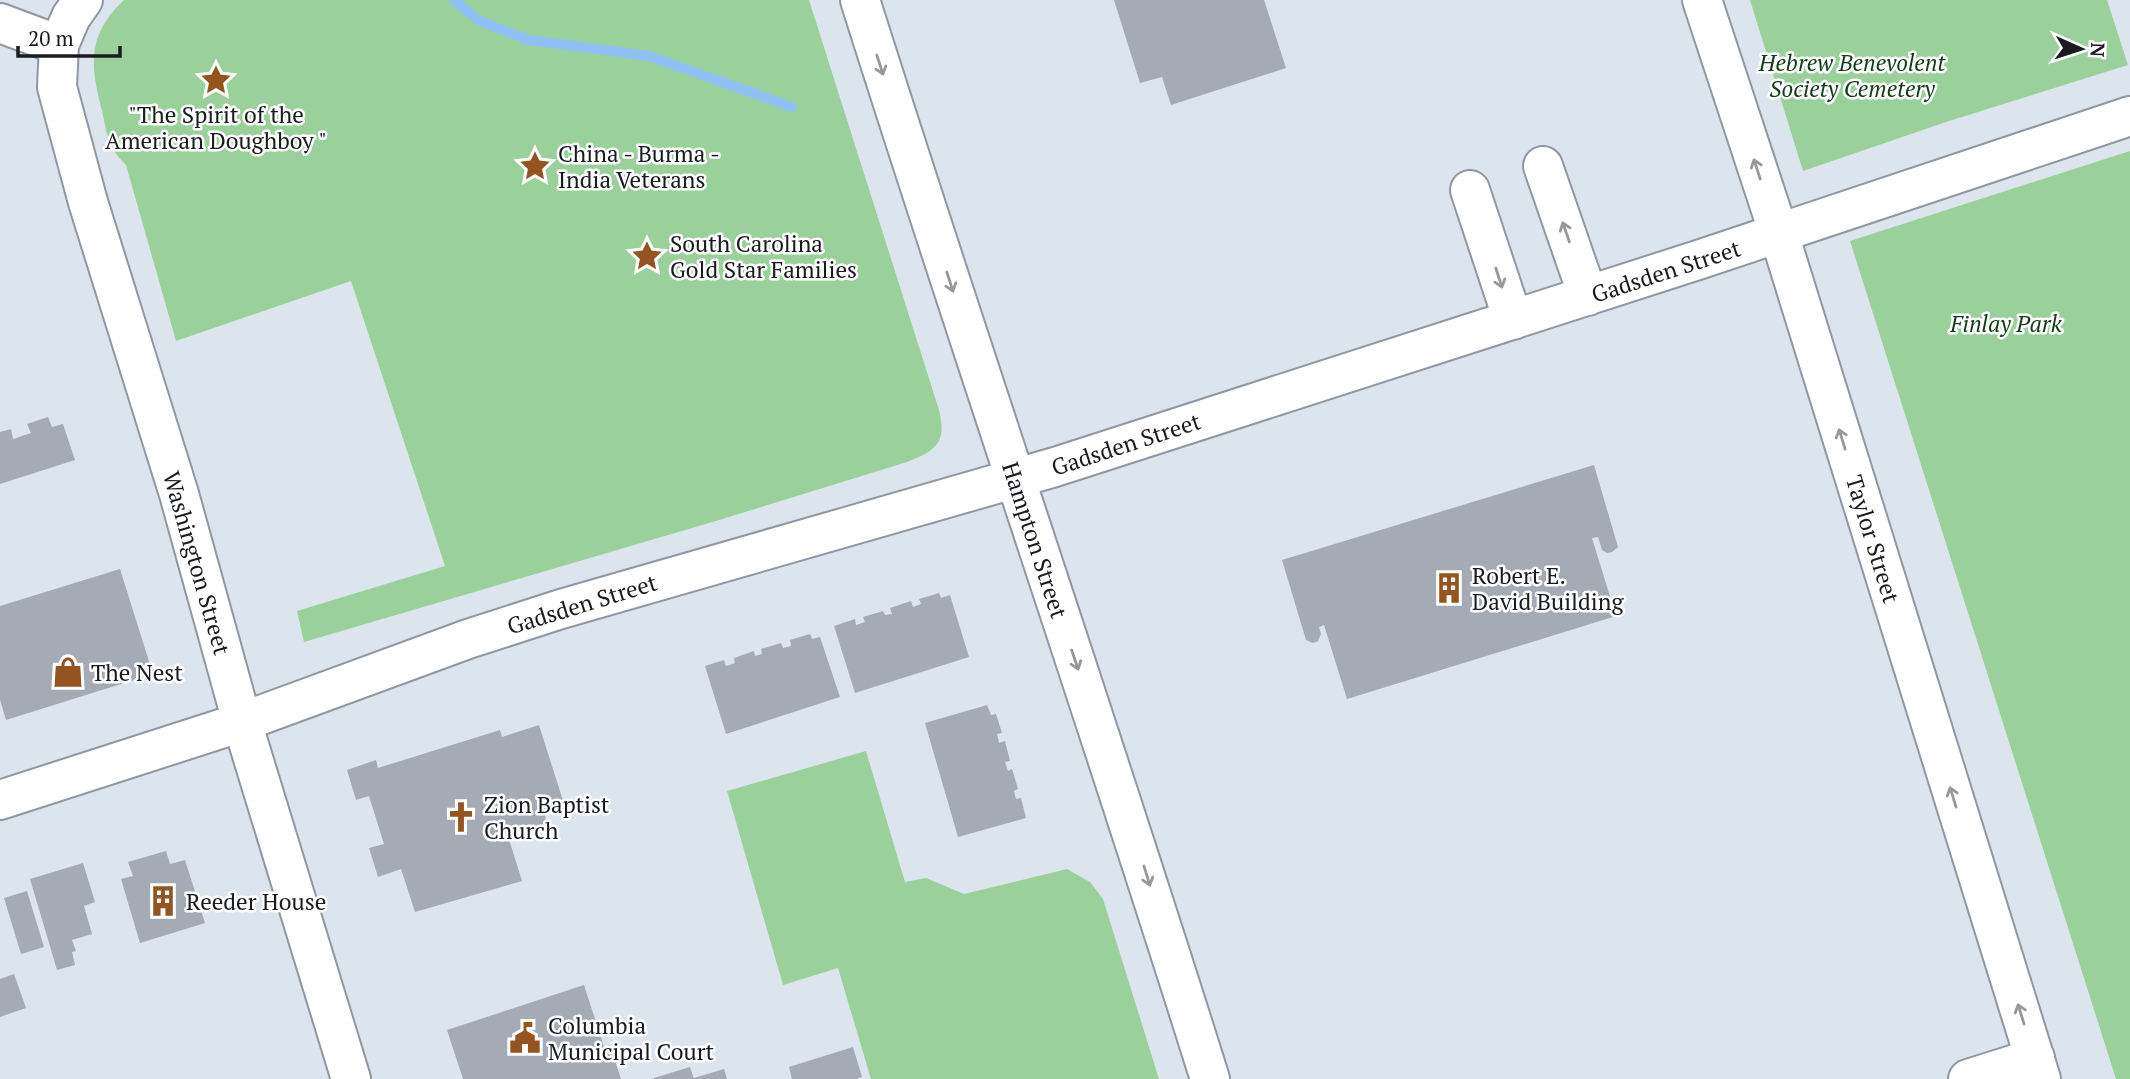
<svg xmlns="http://www.w3.org/2000/svg" width="2130" height="1079" font-family="'PT Serif',serif">
<rect width="100%" height="100%" fill="#dce4ee"/>
<path fill="#9ad19a" d="M 124,0 L 809,0 L 939,410 C 947,443 936,451 907,462 L 716,521 L 304,642 L 297,611 L 445,566 L 351,281 L 176,341 L 126,165 C 107,146 108,137 102,111 C 90,65 87,35 124,0 Z
M 1750,0 L 2107,0 L 2128,65 L 1949,121 L 1803,171 Z
M 2130,151 L 2130,1079 L 2116,1079 L 1850,241 Z
M 866,751 L 905,882 L 926,878 L 964,894 L 1067,869 L 1090,882 L 1103,899 L 1159,1079 L 871,1079 L 838,968 L 783,985 L 727,791 Z"/>
<g fill="none" stroke-linecap="round" stroke-linejoin="round">
<path stroke="#91c0f6" stroke-width="10" d="M 454,0 L 478,20 L 528,40 L 649,56 L 792,107"/>
</g>
<path fill="#a4abb5" d="M 1114,0 L 1264,0 L 1286,68 L 1171,105 L 1162,77 L 1140,83 Z
M 48,417 L 52,427 L 63,424 L 75,460 L 0,484 L 0,432 L 11,429 L 13,439 L 31,433 L 27,424 Z
M 1594,465 L 1618,547 L 1612,552 L 1607,553 L 1602,550 L 1598,537 L 1592,538 L 1616,616 L 1347,699 L 1324,625 L 1319,627 L 1321,634 L 1318,641 L 1313,643 L 1306,640 L 1282,560 Z
M 120,569 L 153,674 L 6,720 L 0,700 L 0,606 Z
M 939,593 L 941,598 L 950,595 L 969,657 L 855,693 L 834,626 L 855,619 L 856,625 L 865,622 L 863,617 L 883,611 L 885,615 L 892,614 L 890,608 L 911,601 L 913,607 L 921,604 L 919,599 Z
M 810,634 L 812,639 L 820,637 L 840,697 L 726,734 L 705,666 L 724,660 L 726,666 L 735,663 L 734,658 L 754,651 L 755,656 L 762,654 L 761,649 L 781,643 L 783,648 L 791,646 L 790,640 Z
M 987,705 L 991,715 L 996,714 L 1002,733 L 997,734 L 999,743 L 1005,741 L 1010,761 L 1005,762 L 1008,771 L 1012,769 L 1018,789 L 1014,791 L 1016,799 L 1021,798 L 1026,818 L 958,837 L 925,723 Z
M 539,725 L 565,807 L 545,814 L 546,824 L 507,833 L 522,881 L 415,912 L 401,869 L 378,877 L 369,848 L 384,844 L 369,796 L 356,800 L 347,770 L 376,760 L 378,768 L 500,730 L 502,737 Z
M 166,851 L 170,864 L 185,860 L 205,923 L 140,943 L 121,879 L 133,876 L 128,862 Z
M 83,863 L 95,902 L 84,906 L 92,934 L 72,940 L 76,951 L 72,952 L 75,965 L 57,970 L 30,879 Z
M 27,891 L 44,947 L 21,954 L 4,898 Z
M 14,974 L 26,1008 L 0,1017 L 0,979 Z
M 584,985 L 604,1047 L 610,1045 L 621,1079 L 463,1079 L 447,1030 Z
M 853,1047 L 862,1077 L 856,1079 L 792,1079 L 789,1067 Z
M 690,1067 L 694,1079 L 654,1079 L 654,1078 Z
M 724,1069 L 727,1079 L 694,1079 L 694,1078 Z"/>
<g fill="none" stroke-linecap="round" stroke-linejoin="round">
<defs>
<path id="minor" d="M 83,0 L 71,17 L 59,45 L 57,87 L 88,202 L 179,494 L 242,722 L 351,1079
M 0,23 L 59,45
M 1543,166 L 1588,296
M 1470,190 L 1513,320
M 0,800 L 242,722 L 468,639 L 561,609 L 1055,467 L 1698,260 L 2130,116
M 1968,1079 L 2035,1058"/>
<path id="major" d="M 860,0 C 974,361 1097,718 1210,1079
M 1702,0 L 1779,234 L 2041,1079"/>
</defs>
<use href="#minor" stroke="#9097a0" stroke-width="42"/>
<use href="#major" stroke="#9097a0" stroke-width="42"/>
<use href="#minor" stroke="#fff" stroke-width="38"/>
<use href="#major" stroke="#fff" stroke-width="38"/>
</g>
<defs><path id="oneway-shaft" d="M-6 0H5M1.5-3L5.5 0L1.5 3" fill="none" stroke-width="1.6" stroke-linecap="round" stroke-linejoin="round" transform="scale(1.75)"/></defs>
<g stroke="#98989a">
<use href="#oneway-shaft" transform="translate(880 65) rotate(72)"/>
<use href="#oneway-shaft" transform="translate(1757 169) rotate(-108)"/>
<use href="#oneway-shaft" transform="translate(1566 232) rotate(-109)"/>
<use href="#oneway-shaft" transform="translate(1499 278) rotate(72)"/>
<use href="#oneway-shaft" transform="translate(950 282) rotate(72)"/>
<use href="#oneway-shaft" transform="translate(1842 439) rotate(-107)"/>
<use href="#oneway-shaft" transform="translate(1075 660) rotate(71)"/>
<use href="#oneway-shaft" transform="translate(1953 797) rotate(-107)"/>
<use href="#oneway-shaft" transform="translate(1147 876) rotate(73)"/>
<use href="#oneway-shaft" transform="translate(2021 1014) rotate(-107)"/>
</g>
<defs>
<symbol id="sight-bare" viewBox="-9 -9 18 18"><path d="M0-6L1.8-2.2L6-1.7L2.9 1.2L3.7 5.4L0 3.3L-3.7 5.4L-2.9 1.2L-6-1.7L-1.8-2.2Z" fill="#94531f" stroke="#fff" stroke-width="2.5" paint-order="stroke"/></symbol>
<symbol id="building-bare" viewBox="-9 -9 18 18"><path d="M-4-6H4V6H1V3H-1V6H-4ZM-2.5-4.3h1.7v1.8h-1.7ZM.8-4.3h1.7v1.8H.8ZM-2.5-1h1.7V.8h-1.7ZM.8-1h1.7V.8H.8Z" fill="#94531f" stroke="#fff" stroke-width="2.5" paint-order="stroke"/></symbol>
<symbol id="shop-bare" viewBox="-9 -9 18 18"><path d="M-5-2.5h2.3a2.7 3.5 0 0 1 5.4 0H5L5.5 6h-11ZM-1.5-2.5h3a1.5 2.3 0 0 0-3 0Z" fill="#94531f" stroke="#fff" stroke-width="2.5" paint-order="stroke"/></symbol>
<symbol id="church-bare" viewBox="-9 -9 18 18"><path d="M-1.2-6h2.4v3.5h3.3v2.4h-3.3V6h-2.4V-.1h-3.3v-2.4h3.3Z" fill="#94531f" stroke="#fff" stroke-width="2.5" paint-order="stroke"/></symbol>
<symbol id="civic-bare" viewBox="-9 -9 18 18"><path d="M-.6-6.5H3V-4.5H.6V-3L4-1V1h2V6H-6V1h2V-1L-.6-3ZM-1.2 2.5V6h2.4V2.5Z" fill="#94531f" stroke="#fff" stroke-width="2.5" paint-order="stroke"/></symbol>
</defs>
<g fill-rule="evenodd">
<use href="#sight-bare" x="194" y="58" width="44" height="44"/>
<use href="#sight-bare" x="513" y="144" width="44" height="44"/>
<use href="#sight-bare" x="625" y="234" width="44" height="44"/>
<use href="#building-bare" x="1427" y="566" width="44" height="44"/>
<use href="#shop-bare" x="46" y="650" width="44" height="44"/>
<use href="#church-bare" x="439" y="795" width="44" height="44"/>
<use href="#building-bare" x="141" y="879" width="44" height="44"/>
<use href="#civic-bare" x="503" y="1016" width="44" height="44"/>
</g>
<g text-anchor="middle" dominant-baseline="central" stroke-width="5" stroke-linejoin="round" paint-order="stroke">
<g font-size="23" font-style="italic" fill="#103f14" stroke="#fff">
<text x="1852" y="62">Hebrew Benevolent<tspan x="1852" dy="26">Society Cemetery</tspan></text>
<text x="2006" y="323">Finlay Park</text>
</g>
<g font-size="23" fill="#191b1f" stroke="#fff" text-anchor="start">
<text x="216" y="114" text-anchor="middle">"The Spirit of the<tspan x="216" dy="26">American Doughboy "</tspan></text>
<text x="558" y="153">China - Burma -<tspan x="558" dy="26">India Veterans</tspan></text>
<text x="670" y="243">South Carolina<tspan x="670" dy="26">Gold Star Families</tspan></text>
<text x="1472" y="575">Robert E.<tspan x="1472" dy="26">David Building</tspan></text>
<text x="91" y="672">The Nest</text>
<text x="484" y="804">Zion Baptist<tspan x="484" dy="26">Church</tspan></text>
<text x="186" y="901">Reeder House</text>
<text x="548" y="1025">Columbia<tspan x="548" dy="26">Municipal Court</tspan></text>
</g>
<g font-size="23" fill="#191b1f" stroke="#fff">
<text transform="translate(1666 271) rotate(-18)">Gadsden Street</text>
<text transform="translate(1126 444) rotate(-18)">Gadsden Street</text>
<text transform="translate(1873 539) rotate(73)">Taylor Street</text>
<text transform="translate(1035 540) rotate(72)">Hampton Street</text>
<text transform="translate(197 563) rotate(74)">Washington Street</text>
<text transform="translate(582 604) rotate(-17)">Gadsden Street</text>
</g>
</g>
<g transform="translate(2081 49) rotate(93)" stroke="#ffffff" stroke-width="5" paint-order="stroke">
<path d="M0-5L12 26L0 18L-12 26Z" fill="#191b1f"/>
<text y="-10" font-size="19" font-weight="bold" text-anchor="middle" fill="#191b1f">N</text>
</g>
<path d="M18 46v10h102v-10" fill="none" stroke="#191b1f" stroke-width="3.5"/>
<text x="28" y="46" font-size="21" fill="#191b1f" stroke="#ffffff" stroke-width="5" paint-order="stroke">20 m</text>
</svg>
